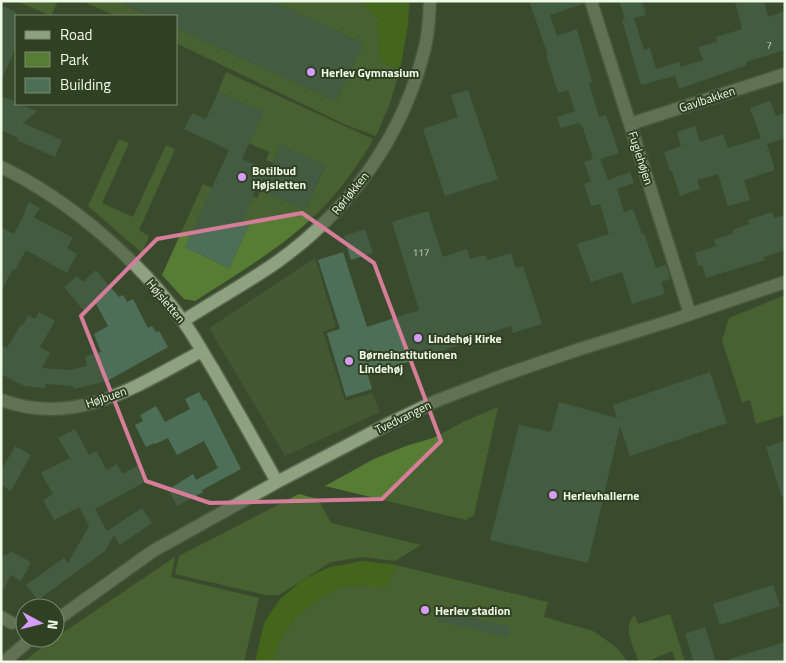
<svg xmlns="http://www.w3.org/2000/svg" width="786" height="663" font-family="'Titillium Web',sans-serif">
<rect width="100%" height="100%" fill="#3a4b2d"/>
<path fill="#425732" d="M 315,258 L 336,327 L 323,332 L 345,401 L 372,393 L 380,412 L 285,456 L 209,328 Z"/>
<path fill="#577d35" d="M 16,1 L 58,1 L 51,16 Z
M 82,1 L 118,1 L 147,15 L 145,16 L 116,16 Z
M 271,1 L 352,1 L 363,4 L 378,18 L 380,61 L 400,69 L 390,103 L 376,136 L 344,124 L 176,43 L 176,28 L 336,101 L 363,43 Z
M 226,72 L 373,139 C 368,150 361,159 355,168 C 312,231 257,261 195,301 L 184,299 L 162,275 L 203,184 L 212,188 L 185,247 L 229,268 L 250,223 L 224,211 L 252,196 L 257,198 L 261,190 L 305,210 L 325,166 L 281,145 L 273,163 L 266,160 L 269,152 L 249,143 L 263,112 L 218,92 Z
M 119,139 L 129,143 L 102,203 L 133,217 L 166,145 L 175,149 L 139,230 L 149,236 L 142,253 L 88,206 Z
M 785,295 L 785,415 L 756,424 L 750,400 L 742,402 L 722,341 L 729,318 Z
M 498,407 L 474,515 L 466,520 L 325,486 L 374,459 L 406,446 L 433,438 L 467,420 Z
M 299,494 L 318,499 L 331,523 L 421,545 L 395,561 L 362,557 L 331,562 L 279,595 L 266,595 L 175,574 L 179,556 Z
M 175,557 L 171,577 L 259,598 L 244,662 L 23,662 L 49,642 Z
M 396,565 L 548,602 L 544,617 L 593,631 L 616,647 L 628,662 L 273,662 C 281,630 298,610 326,595 C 331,593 335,589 340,588 C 355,584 371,585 386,588 Z
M 670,614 L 685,662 L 676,662 L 672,651 L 646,662 L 639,662 C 634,648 621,626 635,615 L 638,624 Z"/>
<path fill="#4f8704" d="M 352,1 L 409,1 L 408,25 L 400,69 L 380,61 L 378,18 L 363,4 Z
M 363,561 L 396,565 L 386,588 C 371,585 355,584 340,588 C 335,589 331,593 326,595 C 298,610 281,630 273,662 L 255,662 L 264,623 L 280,599 L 304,579 L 330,567 Z"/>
<path fill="#4e6f57" d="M 118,1 L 271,1 L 363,43 L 336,101 L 176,28 L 176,16 L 151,16 Z
M 529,1 L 583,1 L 583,4 L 550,15 L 557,36 L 577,29 L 592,82 L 589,83 L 599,117 L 606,115 L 619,153 L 600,159 L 608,180 L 630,172 L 634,183 L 617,189 L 624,212 L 633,209 L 642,234 L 644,233 L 656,268 L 666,265 L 670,279 L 661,282 L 665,294 L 632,304 L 622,272 L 591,282 L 577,244 L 609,234 L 600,204 L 591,206 L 584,184 L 591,182 L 584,162 L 593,159 L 582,125 L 580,126 L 579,123 L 561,128 L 557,117 L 575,111 L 568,90 L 558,93 L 546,55 L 548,55 Z
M 619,1 L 642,1 L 646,15 L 634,18 L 644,50 L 650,48 L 656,69 L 679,62 L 681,67 L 703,60 L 698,47 L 717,42 L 716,37 L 742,29 L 735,1 L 764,1 L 768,17 L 785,11 L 785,50 L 746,62 L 747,65 L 679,89 L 675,76 L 641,85 L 622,20 L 625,19 Z
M 1,5 L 16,12 L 16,47 L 1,81 Z
M 468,90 L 498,179 L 445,196 L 423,129 L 458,117 L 451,95 Z
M 218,92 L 263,112 L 242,159 L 270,171 L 281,145 L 325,165 L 305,210 L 256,188 L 243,220 L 250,223 L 229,268 L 185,247 L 229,150 L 184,129 L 192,113 L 206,119 Z
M 1,96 L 16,102 L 16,104 L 37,111 L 23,123 L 62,140 L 55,157 L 17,140 L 18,138 L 1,130 Z
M 770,101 L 776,116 L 785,113 L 785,138 L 767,144 L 775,170 L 744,180 L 750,200 L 728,206 L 718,174 L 697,180 L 700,189 L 680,196 L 672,171 L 670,171 L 664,152 L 681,146 L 677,132 L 695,126 L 700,142 L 723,134 L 728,148 L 761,138 L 750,108 Z
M 29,202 L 40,208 L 34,217 L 31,216 L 73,238 L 67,248 L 77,254 L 67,273 L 26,250 L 15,270 L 13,269 L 1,292 L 1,227 L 14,234 L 25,213 L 24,212 Z
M 428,211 L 443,257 L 467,249 L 470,259 L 486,255 L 487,260 L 511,253 L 516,268 L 523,266 L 542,324 L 513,333 L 511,326 L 462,342 L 463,344 L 368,375 L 372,389 L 346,397 L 327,333 L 340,329 L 318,260 L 343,252 L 367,327 L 419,310 L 392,222 Z
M 772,212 L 774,218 L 785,215 L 785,250 L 764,257 L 765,260 L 706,278 L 702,265 L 698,266 L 695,253 L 716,246 L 714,240 L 734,233 L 733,230 L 749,224 L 748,220 Z
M 365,229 L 373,253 L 351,260 L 344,236 Z
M 96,270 L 119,297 L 123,295 L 127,302 L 133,299 L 148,328 L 152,326 L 156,332 L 159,331 L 168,347 L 107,381 L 74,389 L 73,386 L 46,384 L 45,388 L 24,386 L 1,374 L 1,345 L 7,348 L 21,324 L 23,325 L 28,315 L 35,319 L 39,312 L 55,321 L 40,347 L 50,353 L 42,368 L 70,370 L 87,366 L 85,356 L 101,352 L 94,334 L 108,326 L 95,302 L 84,311 L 64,287 L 77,276 L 83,282 Z
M 710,372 L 727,423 L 630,456 L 620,426 L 588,563 L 490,540 L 519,425 L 551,432 L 559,402 L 617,418 L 613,405 Z
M 199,392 L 204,401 L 206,400 L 241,469 L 202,490 L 203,492 L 177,506 L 168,490 L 193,474 L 196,480 L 218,468 L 204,441 L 177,455 L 168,438 L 155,444 L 154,443 L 146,447 L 135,425 L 143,421 L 140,415 L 156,406 L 165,422 L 190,409 L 185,399 Z
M 75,429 L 89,455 L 96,451 L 107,470 L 117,464 L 122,473 L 124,473 L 137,466 L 145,482 L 95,509 L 107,531 L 142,508 L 152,523 L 120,545 L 114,535 L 105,551 L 38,600 L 26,585 L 64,558 L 68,563 L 89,526 L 79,507 L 54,520 L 43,500 L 53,494 L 41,473 L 70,458 L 58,438 Z
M 785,441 L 785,496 L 782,497 L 766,447 Z
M 15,446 L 31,455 L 11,491 L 1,485 L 1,471 Z
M 10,551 L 31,562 L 21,581 L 11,575 L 1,594 L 1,562 L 5,554 L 8,555 Z
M 773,585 L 780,606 L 720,625 L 713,604 Z
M 440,610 L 511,627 L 509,638 L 438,621 Z
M 705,627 L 716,662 L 694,662 L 685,634 Z
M 785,642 L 785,662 L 730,662 L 730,659 Z"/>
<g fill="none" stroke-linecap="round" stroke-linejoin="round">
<defs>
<path id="minor" d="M 591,1 L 690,314
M 630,124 L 785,74
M 1,167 C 68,199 140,261 183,321 C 194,336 203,353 213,369 C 235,407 256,444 277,482
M 183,321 C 214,301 247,283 277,262 C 350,210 404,135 425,47 C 429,32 429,16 430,1
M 1,400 C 77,428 138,385 202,351
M 1,617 L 12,623
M 55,621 L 153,551 L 277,482 L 390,423 L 436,401 L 504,375 L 580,349 L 670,321 L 785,282
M 4,662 L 32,638"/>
</defs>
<use href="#minor" stroke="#5a694f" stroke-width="15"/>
<use href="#minor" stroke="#8ea280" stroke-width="12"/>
</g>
<path d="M0 0H786V663H0ZM 302,213 L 374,263 L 441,441 L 382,499 L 210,503 L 146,481 L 81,316 L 157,239 Z" fill="#3a4b2d" fill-opacity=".55" fill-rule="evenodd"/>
<path fill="none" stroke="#d67d9a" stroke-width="4" stroke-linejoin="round" d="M 302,213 L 374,263 L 441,441 L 382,499 L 210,503 L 146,481 L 81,316 L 157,239 Z"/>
<g fill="#d79bf9" stroke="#304123" stroke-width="2">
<circle cx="311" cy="72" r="5"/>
<circle cx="242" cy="177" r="5"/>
<circle cx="418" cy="338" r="5"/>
<circle cx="349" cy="361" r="5"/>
<circle cx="553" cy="495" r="5"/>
<circle cx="425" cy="610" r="5"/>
</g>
<g text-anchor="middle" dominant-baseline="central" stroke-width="4" stroke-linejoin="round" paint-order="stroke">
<g font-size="10" fill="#c6d6c2">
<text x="769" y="45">7</text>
<text x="421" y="252">117</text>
</g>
<g font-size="12" font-weight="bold" fill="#eef9e6" stroke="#304123" text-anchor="start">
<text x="321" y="72">Herlev Gymnasium</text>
<text x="252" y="170">Botilbud<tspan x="252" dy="14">Højsletten</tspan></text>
<text x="428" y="338">Lindehøj Kirke</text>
<text x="359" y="354">Børneinstitutionen<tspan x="359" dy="14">Lindehøj</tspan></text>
<text x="563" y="495">Herlevhallerne</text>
<text x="435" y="610">Herlev stadion</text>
</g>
<g font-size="12" fill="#eef9e6" stroke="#304123">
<text transform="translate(707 99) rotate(-18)">Gavlbakken</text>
<text transform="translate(641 158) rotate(72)">Fuglehøjen</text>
<text transform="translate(350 193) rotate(-51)">Rørløkken</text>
<text transform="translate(166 301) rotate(50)">Højsletten</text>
<text transform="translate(106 397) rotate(-19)">Højbuen</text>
<text transform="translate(403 417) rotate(-26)">Tvedvangen</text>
</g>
</g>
<rect width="786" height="663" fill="none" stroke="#eef9e6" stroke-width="5"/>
<rect x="15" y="15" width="162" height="90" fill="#304123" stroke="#7c8b71"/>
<rect x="25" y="31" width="25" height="8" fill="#8ea280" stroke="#7c8b71"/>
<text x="60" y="40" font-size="15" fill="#eef9e6">Road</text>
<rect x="25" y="52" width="25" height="15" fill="#577d35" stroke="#7c8b71"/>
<text x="60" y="65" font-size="15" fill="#eef9e6">Park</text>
<rect x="25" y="78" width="25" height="15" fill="#4e6f57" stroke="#7c8b71"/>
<text x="60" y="90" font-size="15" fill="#eef9e6">Building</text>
<g transform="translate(40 623) rotate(97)"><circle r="24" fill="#304123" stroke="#7c8b71"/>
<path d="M0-4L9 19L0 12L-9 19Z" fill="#d79bf9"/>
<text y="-8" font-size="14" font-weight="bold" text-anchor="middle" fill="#eef9e6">N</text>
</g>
</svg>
